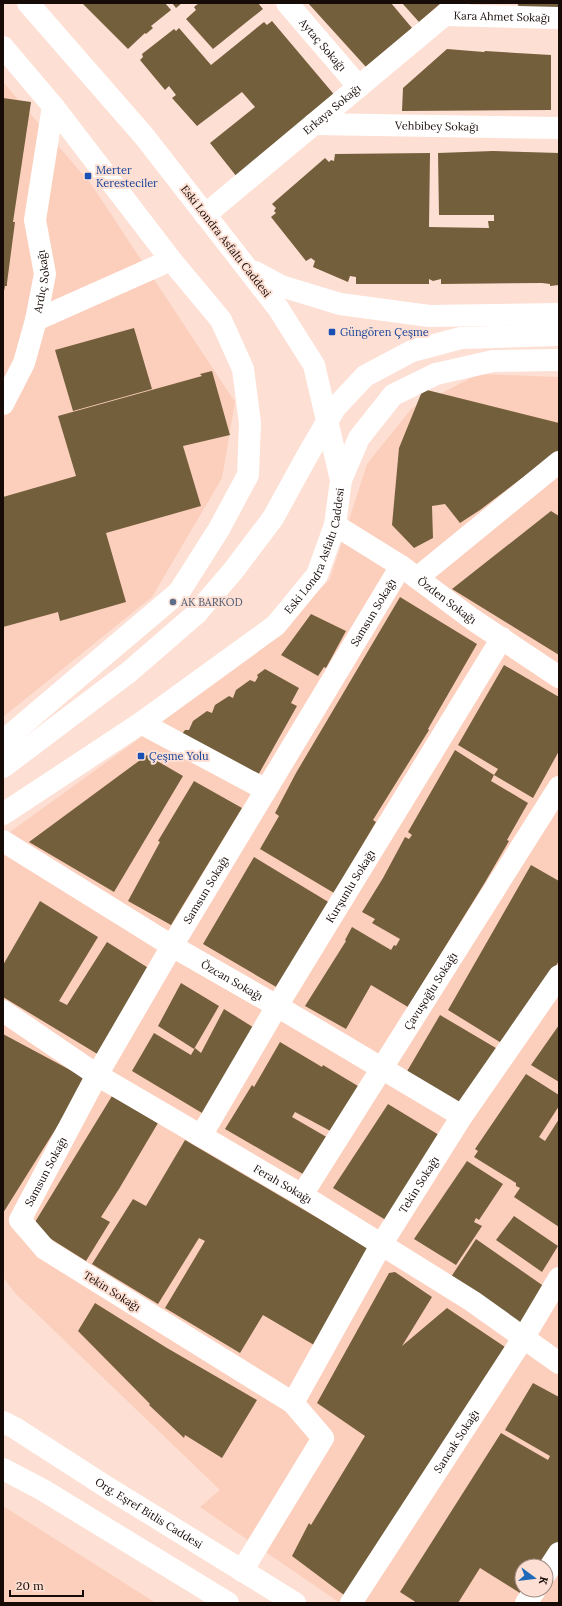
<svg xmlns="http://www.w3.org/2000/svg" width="562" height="1606" font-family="Lora,serif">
<rect width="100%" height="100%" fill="#fddfd3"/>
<path fill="#fccfbc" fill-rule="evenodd" d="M 3,82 L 91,184 L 235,402 L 222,478 L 152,597 L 3,717 Z
M 479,374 L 559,377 L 559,1603 L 340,1603 L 200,1507 L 220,1490 L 15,1293 L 3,1277 L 3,837 L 256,654 L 330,579 L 367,464 L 412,408 ZM 522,1566 L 546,1566 L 546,1590 L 522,1590 Z
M 3,1506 L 156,1603 L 3,1603 Z"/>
<path fill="#745f3d" d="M 82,3 L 165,3 L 171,10 L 151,26 L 153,28 L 146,34 L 145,33 L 128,49 Z
M 172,3 L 182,3 L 176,8 Z
M 199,3 L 258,3 L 263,9 L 213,49 L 186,19 L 196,10 L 194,7 Z
M 308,3 L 391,3 L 412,28 L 366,67 Z
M 402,3 L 441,3 L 419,22 Z
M 517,3 L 559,3 L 559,11 L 523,14 Z
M 272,21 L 337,98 L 237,177 L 210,143 L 255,107 L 242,92 L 197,126 L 172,98 L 176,95 L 169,86 L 165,90 L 140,60 L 143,57 L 142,54 L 174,29 L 176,31 L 179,28 L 211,65 L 264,22 L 267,25 Z
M 447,49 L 484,52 L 485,51 L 551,55 L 551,110 L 402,111 L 403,88 Z
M 3,98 L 31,102 L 13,222 L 15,222 L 7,283 L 7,286 L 5,286 L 4,291 Z
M 493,151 L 559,153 L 559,285 L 550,286 L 550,284 L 542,283 L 441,284 L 441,279 L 433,281 L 429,279 L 429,284 L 356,284 L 356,277 L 350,276 L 348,282 L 313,267 L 315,261 L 311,258 L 306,261 L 271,217 L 276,213 L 274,211 L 276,208 L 272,204 L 325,158 L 329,162 L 331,160 L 334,161 L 335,154 L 430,153 L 429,227 L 489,228 L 488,221 L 494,221 L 494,215 L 439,215 L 438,153 Z
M 134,328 L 152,389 L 73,411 L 55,350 Z
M 212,371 L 230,435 L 183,446 L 201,506 L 106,533 L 126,602 L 60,621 L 58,612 L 3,627 L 3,497 L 76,476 L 58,416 L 202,376 L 200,374 Z
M 423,389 L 559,423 L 559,450 L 480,510 L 460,523 L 445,504 L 432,506 L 433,538 L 414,548 L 392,525 L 399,448 Z
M 551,511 L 559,516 L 559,655 L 452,589 Z
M 400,597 L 477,644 L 428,729 L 429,730 L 373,820 L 376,822 L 334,893 L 260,849 L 279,816 L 275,813 L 296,773 Z
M 311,614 L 346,631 L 326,668 L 324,667 L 318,676 L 281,655 Z
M 504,665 L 559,697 L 559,751 L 533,798 L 494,775 L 498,769 L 458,745 Z
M 265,669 L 299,688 L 291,703 L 297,706 L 257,777 L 182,734 L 185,730 L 189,730 L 193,721 L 207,711 L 212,713 L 215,705 L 229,696 L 233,698 L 236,690 L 250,680 L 255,682 L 258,677 L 257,675 Z
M 455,750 L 494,775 L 491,781 L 528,803 L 507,840 L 509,841 L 484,884 L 408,1007 L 371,985 L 346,1029 L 305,1006 L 346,941 L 345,940 L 352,927 L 391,950 L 394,945 L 396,946 L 400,939 L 372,923 L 375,919 L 362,912 L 383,878 L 405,837 L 409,839 L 412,835 L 408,832 Z
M 147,755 L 183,776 L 114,892 L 29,842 Z
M 194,781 L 242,808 L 171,925 L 128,901 L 160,842 L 158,841 Z
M 254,857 L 330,903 L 278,988 L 203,944 Z
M 531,865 L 559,881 L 559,961 L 536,995 L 534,993 L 503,1044 L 448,1010 Z
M 40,901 L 98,937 L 59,1001 L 67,1005 L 107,942 L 150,969 L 99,1055 L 3,997 L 3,965 Z
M 181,983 L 219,1006 L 194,1049 L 158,1026 Z
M 224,1009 L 256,1029 L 207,1116 L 132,1071 L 154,1033 L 191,1055 L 195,1048 L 201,1053 Z
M 440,1015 L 501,1051 L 464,1107 L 406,1073 Z
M 559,1025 L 559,1082 L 531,1065 Z
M 3,1034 L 87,1079 L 3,1213 Z
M 280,1042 L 322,1067 L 323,1065 L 363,1089 L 336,1134 L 295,1112 L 292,1117 L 330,1139 L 308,1177 L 225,1129 L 252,1085 L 254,1087 Z
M 526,1074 L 559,1095 L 559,1106 L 539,1137 L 545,1141 L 559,1119 L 559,1227 L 514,1197 L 520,1188 L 516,1186 L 516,1183 L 474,1157 L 478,1151 L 475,1149 Z
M 112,1096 L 158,1123 L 119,1189 L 101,1217 L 110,1222 L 86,1261 L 32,1227 Z
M 388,1104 L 444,1138 L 389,1222 L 333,1188 Z
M 185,1140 L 372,1250 L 314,1345 L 263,1315 L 240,1353 L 165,1308 L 205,1241 L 199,1238 L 158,1304 L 92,1264 L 133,1199 L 146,1206 Z
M 467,1161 L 503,1184 L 479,1220 L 476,1218 L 474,1222 L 482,1226 L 456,1265 L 414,1239 Z
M 514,1216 L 558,1246 L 542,1272 L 496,1240 Z
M 476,1239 L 545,1287 L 521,1327 L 451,1277 Z
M 395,1272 L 432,1297 L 402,1346 L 447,1308 L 508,1349 L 352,1601 L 292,1556 L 309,1523 L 311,1525 L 365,1436 L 317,1403 L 389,1273 Z
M 95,1303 L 167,1348 L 257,1400 L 222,1458 L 185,1435 L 184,1438 L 149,1405 L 150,1404 L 78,1331 Z
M 533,1383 L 559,1397 L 559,1551 L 546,1566 L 522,1566 L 522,1590 L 528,1598 L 480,1568 L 458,1603 L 416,1603 L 414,1601 L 400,1592 L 501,1433 L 548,1460 L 550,1456 L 505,1430 Z"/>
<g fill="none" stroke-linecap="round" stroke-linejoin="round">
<g stroke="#fff" stroke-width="22">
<path id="s1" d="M 287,3 L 359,87"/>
<path id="s2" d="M 445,15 L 559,18"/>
<path id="s3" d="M 314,124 L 559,128"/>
<path id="s4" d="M 205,215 L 459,3"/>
<path d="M 36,320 L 171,260"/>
<path id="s5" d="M 3,404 L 24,363 L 36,320 L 45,274 L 35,220 L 53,106"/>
<path id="s6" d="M 335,525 L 401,566 L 472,619 L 559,677"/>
<path d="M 417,578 L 559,462"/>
<path d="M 141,723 L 266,790"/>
<path id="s7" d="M 3,841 L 172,946 L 277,1006 L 462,1116"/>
<path id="s8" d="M 3,1011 L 97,1075 L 302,1195 L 472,1301 L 559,1363"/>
<path id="s9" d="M 201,1136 L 277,1006 L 502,638"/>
<path id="s10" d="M 302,1195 L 559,787"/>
<path id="s11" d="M 293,1403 L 381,1245 L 462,1116 L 559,976"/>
<path id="s12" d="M 242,1571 L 323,1438 L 293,1403 L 45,1249 L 20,1220 L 97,1075 L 172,946 L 401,566"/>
<path d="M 546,1573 L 559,1553"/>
<path id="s13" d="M 351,1603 L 524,1337 L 559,1278"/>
<path d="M 526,1603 L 535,1590"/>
</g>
<g stroke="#fff" stroke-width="22">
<path id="s14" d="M 3,1422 L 15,1428 L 105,1486 L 295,1603"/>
<path d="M 3,1469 L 43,1490 L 228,1603"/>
</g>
<g stroke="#fff" stroke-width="22">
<path d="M 3,47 L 53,106 L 171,260 L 221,320 L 243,369 L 250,423 L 248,475 L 219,529 L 179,592 L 3,741"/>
<path d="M 255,272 L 281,286 L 340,304 L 429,316 L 559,314"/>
<path d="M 341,480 L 359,438 L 393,395 L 436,374 L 493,361 L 559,360"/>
<path d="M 3,767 L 129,672 L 196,614 L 233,571 L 273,518 L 306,458 L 335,408 L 365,376 L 412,351 L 461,338 L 559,335"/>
<path id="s15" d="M 3,814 L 141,723 L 276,625 L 317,575 L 335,525 L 341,480 L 314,365 L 278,308 L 144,136 L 28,3"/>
</g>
</g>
<g fill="#1a4fb4" stroke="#fddfd3" stroke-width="1.5">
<rect x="84" y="172" width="8" height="8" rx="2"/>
<rect x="328" y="328" width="8" height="8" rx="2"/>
<rect x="137" y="752" width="8" height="8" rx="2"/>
</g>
<circle fill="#5c6f8a" stroke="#fddfd3" stroke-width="1.5" cx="173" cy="602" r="4"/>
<g text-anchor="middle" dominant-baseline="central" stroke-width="4" stroke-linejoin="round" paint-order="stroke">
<g font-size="11" fill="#170b07" stroke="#fddfd3">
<text stroke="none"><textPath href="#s2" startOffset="57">Kara Ahmet Sokağı</textPath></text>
<text stroke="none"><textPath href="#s1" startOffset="55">Aytaç Sokağı</textPath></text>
<text stroke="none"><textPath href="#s4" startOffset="165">Erkaya Sokağı</textPath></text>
<text stroke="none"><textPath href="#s3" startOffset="123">Vehbibey Sokağı</textPath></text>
<text transform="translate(226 241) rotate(52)">Eski Londra Asfaltı Caddesi</text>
<text stroke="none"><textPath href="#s5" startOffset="130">Ardıç Sokağı</textPath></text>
<text stroke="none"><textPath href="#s15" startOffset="418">Eski Londra Asfaltı Caddesi</textPath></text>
<text stroke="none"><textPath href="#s6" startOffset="135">Özden Sokağı</textPath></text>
<text stroke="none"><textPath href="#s12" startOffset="1235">Samsun Sokağı</textPath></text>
<text stroke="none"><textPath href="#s9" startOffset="291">Kurşunlu Sokağı</textPath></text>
<text stroke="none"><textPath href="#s12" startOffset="911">Samsun Sokağı</textPath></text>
<text stroke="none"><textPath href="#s7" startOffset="268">Özcan Sokağı</textPath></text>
<text stroke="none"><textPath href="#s10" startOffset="241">Çavuşoğlu Sokağı</textPath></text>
<text stroke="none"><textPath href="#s12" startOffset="587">Samsun Sokağı</textPath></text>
<text stroke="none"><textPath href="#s8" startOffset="329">Ferah Sokağı</textPath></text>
<text stroke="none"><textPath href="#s11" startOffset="252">Tekin Sokağı</textPath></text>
<text transform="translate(112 1291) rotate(32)">Tekin Sokağı</text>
<text stroke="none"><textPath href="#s13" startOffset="193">Sancak Sokağı</textPath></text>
<text stroke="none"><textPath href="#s14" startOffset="172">Org. Eşref Bitlis Caddesi</textPath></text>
</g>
<g font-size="11" fill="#164399" stroke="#fddfd3" text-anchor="start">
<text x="96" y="170">Merter<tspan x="96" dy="13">Keresteciler</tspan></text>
<text x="340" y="332">Güngören Çeşme</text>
<text x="149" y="756">Çeşme Yolu</text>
</g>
<g font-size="11" fill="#4e5e75" stroke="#fddfd3" text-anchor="start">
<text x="181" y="602">AK BARKOD</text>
</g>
</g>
<rect width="562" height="1606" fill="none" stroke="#170b07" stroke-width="8"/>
<g transform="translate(534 1578) rotate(105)"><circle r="19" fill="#fddfd3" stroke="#a18a81"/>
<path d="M0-3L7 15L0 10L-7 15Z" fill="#1e6ab9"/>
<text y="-6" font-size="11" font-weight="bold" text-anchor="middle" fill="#170b07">K</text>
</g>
<path d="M10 1590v6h73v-6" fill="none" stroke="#170b07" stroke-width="2"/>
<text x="16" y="1590" font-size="12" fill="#170b07" stroke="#fddfd3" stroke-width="3" paint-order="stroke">20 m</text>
</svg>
